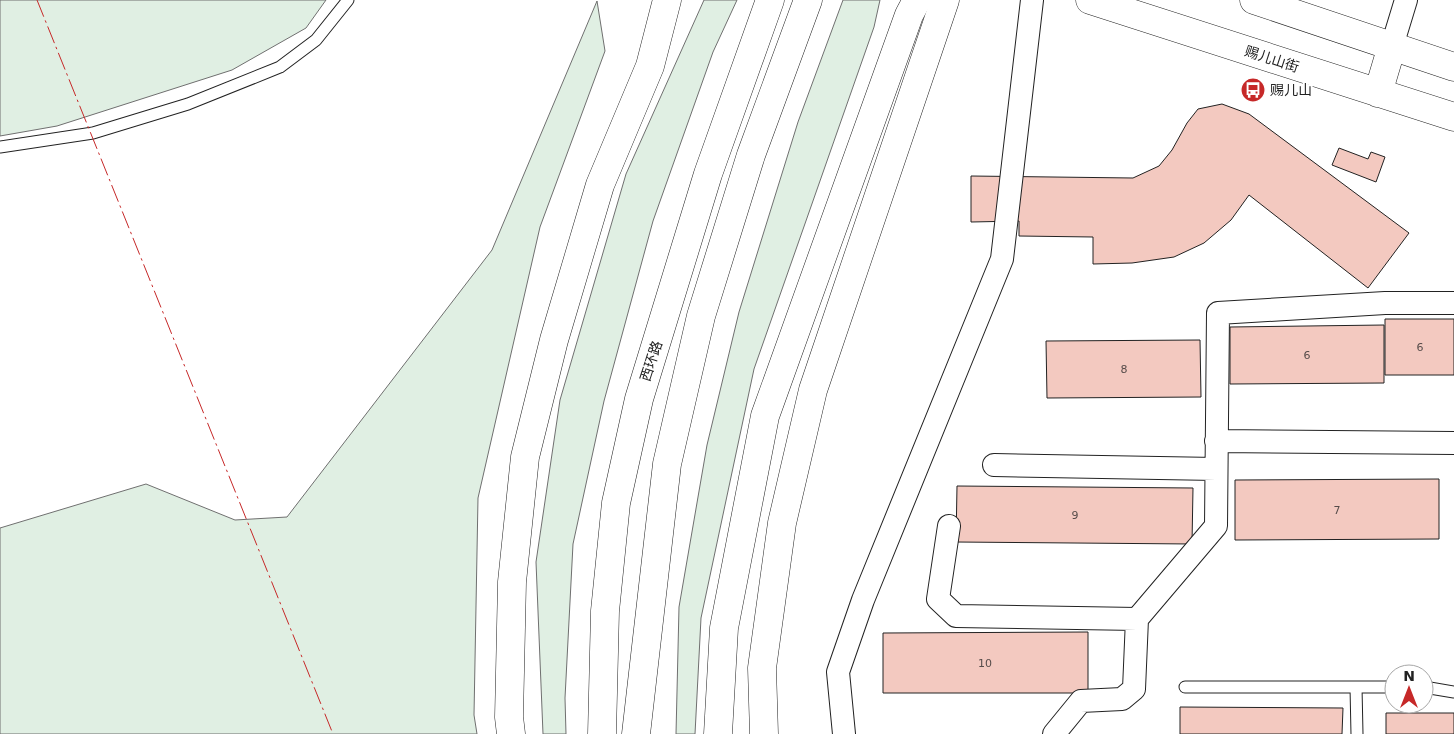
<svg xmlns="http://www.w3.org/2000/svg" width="1454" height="734" font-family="'DejaVu Sans','Noto Sans SC',sans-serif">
<rect width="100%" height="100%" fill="#fff"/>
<path fill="#e0efe3" stroke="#6f6f6f" d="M 0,0 L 326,0 L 306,28 L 232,70 L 57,126 L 0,136 Z
M 704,0 L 737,0 L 713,52 L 653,221 L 604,401 L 573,544 L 565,698 L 566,734 L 543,734 L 536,562 L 560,400 L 626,174 Z
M 843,0 L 880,0 L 874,27 L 754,369 L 701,618 L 695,734 L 676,734 L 679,607 L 707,445 L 739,312 L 798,122 Z
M 597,1 L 605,51 L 540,227 L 478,498 L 474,715 L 477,734 L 0,734 L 0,528 L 146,484 L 235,520 L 287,517 L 492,250 Z"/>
<path fill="#f3c9c0" stroke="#222" d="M 1222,104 L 1249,114 L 1409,233 L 1368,288 L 1249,195 L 1231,220 L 1204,243 L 1174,257 L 1132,263 L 1093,264 L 1093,237 L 1019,236 L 1019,221 L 971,222 L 971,176 L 1133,178 L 1159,166 L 1172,150 L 1187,123 L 1198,109 Z
M 1339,148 L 1368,159 L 1371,152 L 1385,157 L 1376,182 L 1332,165 Z
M 1385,319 L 1454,319 L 1454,375 L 1385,375 Z
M 1384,325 L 1384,383 L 1230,384 L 1230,327 Z
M 1200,340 L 1201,397 L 1047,398 L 1046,341 Z
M 1439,479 L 1439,539 L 1235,540 L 1235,480 Z
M 957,486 L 1193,488 L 1192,544 L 956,542 Z
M 1088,632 L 1088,693 L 883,693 L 883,633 Z
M 1180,707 L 1343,708 L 1342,734 L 1180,734 Z
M 1386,713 L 1454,713 L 1454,734 L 1386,734 Z"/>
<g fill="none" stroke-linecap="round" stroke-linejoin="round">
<defs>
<path id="service" d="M 0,147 L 93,133 L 188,104 L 280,67 L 316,40 L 348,0
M 1185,687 L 1394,687
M 1356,687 L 1357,734
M 1424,687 L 1454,692"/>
<path id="minor" d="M 1392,46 L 1406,0
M 1216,441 L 1454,443
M 994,465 L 1216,469
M 949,526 L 938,599 L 956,616 L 1137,619
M 844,734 L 838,672 L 863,600 L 1002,259 L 1032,0
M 1054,734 L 1081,701 L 1122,699 L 1134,689 L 1137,619 L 1216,526 L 1218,313 L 1385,303 L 1454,303"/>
<path id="tertiary" d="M 764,734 L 762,668 L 782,523 L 813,390 L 945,0"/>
<path id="secondary" d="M 1090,0 L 1454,117
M 1254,0 L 1454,67
M 1378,93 L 1392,46
M 511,734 L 509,717 L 512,582 L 525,457 L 554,340 L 600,185 L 650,66 L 667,0
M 718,734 L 724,628 L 765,416 L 909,15 L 917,0"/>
<path id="trunk" d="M 602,734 L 605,611 L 616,503 L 639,399 L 708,174 L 770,0
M 636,734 L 667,464 L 701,316 L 751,155 L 808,0"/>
</defs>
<use href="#service" stroke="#222" stroke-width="13"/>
<use href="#minor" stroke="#222" stroke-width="24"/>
<use href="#tertiary" stroke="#222" stroke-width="29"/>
<use href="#secondary" stroke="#222" stroke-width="29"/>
<use href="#trunk" stroke="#222" stroke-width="29"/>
<use href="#service" stroke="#fff" stroke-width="11"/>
<use href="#minor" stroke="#fff" stroke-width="22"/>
<use href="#tertiary" stroke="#fff" stroke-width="28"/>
<use href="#secondary" stroke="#fff" stroke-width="28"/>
<use href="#trunk" stroke="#fff" stroke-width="28"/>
<path stroke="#c62828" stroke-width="1" stroke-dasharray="18 4 2.5 4" stroke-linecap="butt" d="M 37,0 L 333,734"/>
</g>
<defs>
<symbol id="bus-disc" viewBox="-11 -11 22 22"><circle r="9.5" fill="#c62828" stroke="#fff"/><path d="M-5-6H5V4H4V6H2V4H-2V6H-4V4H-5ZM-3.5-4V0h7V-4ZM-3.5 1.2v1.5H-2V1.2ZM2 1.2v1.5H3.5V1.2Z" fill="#fff"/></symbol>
</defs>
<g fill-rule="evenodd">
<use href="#bus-disc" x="1239" y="76" width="28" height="28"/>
</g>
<g text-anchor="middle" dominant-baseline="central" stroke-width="4" stroke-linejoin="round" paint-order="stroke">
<g font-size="11" fill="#564c4a">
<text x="1420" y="347">6</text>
<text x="1307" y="355">6</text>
<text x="1124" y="369">8</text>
<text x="1337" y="510">7</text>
<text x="1075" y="515">9</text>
<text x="985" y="663">10</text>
</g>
<g font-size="14" fill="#222" stroke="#fff">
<text transform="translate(1272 59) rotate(18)">赐儿山街</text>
<text transform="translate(651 361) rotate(-72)">西环路</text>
</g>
<g font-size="14" fill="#222" stroke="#fff" text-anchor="start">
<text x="1270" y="90">赐儿山</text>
</g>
</g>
<g transform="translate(1409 689)"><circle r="24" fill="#ffffff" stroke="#a7a7a7"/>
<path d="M0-4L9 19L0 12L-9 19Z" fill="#c62828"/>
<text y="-8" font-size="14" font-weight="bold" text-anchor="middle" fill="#222222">N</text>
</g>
</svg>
